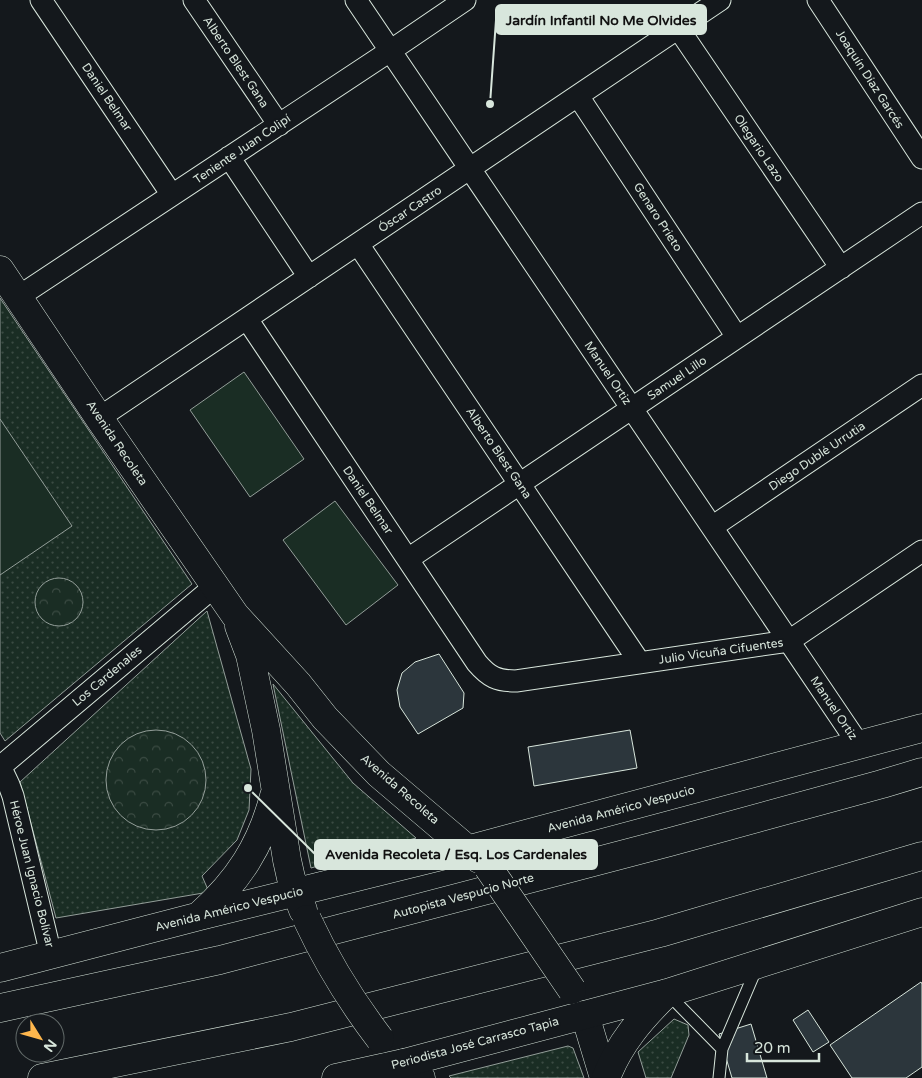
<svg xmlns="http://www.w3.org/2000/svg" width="922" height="1078" font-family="'Varela Round',sans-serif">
<defs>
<pattern id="grass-dots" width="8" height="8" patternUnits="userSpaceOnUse" patternTransform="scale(1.25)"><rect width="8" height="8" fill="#1a2d24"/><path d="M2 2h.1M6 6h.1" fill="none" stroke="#3b4b43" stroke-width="1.8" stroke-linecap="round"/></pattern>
<pattern id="park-crowns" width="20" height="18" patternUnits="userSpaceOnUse" patternTransform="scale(1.25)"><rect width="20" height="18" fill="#1a2d24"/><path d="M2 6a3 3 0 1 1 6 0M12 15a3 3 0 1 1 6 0" fill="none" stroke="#3b4b43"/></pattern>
</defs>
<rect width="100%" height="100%" fill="#14181c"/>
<path fill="url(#grass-dots)" stroke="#939e99" d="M 0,298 L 192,584 L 5,741 L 0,733 Z
M 207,611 L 251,769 L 249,810 L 237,840 L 202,876 L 209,892 L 56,918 L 20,782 Z
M 273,684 L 353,783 L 416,838 L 311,868 Z
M 674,1019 L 688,1025 L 689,1035 L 671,1078 L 646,1078 L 638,1052 Z
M 568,1046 L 573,1048 L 584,1078 L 451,1078 L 449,1076 Z"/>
<path fill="url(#park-crowns)" stroke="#939e99" d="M35 602a24 24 0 1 1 48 0a24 24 0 1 1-48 0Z
M106 780a50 50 0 1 1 100 0a50 50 0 1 1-100 0Z"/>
<path fill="#1a2d24" stroke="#939e99" d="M 244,372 L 304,459 L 250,497 L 190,410 Z
M 0,419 L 72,526 L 0,575 Z
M 335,501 L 398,585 L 346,625 L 283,540 Z"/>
<path fill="#2c363c" stroke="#d8e6dc" d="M 439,654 L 464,693 L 463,708 L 418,734 L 400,707 L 397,690 L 402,673 L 415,662 Z
M 630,730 L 637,768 L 534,786 L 528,747 Z
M 921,982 L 922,984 L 922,1067 L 906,1078 L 852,1078 L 830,1045 Z
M 808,1010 L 829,1042 L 813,1052 L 793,1020 Z
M 751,1024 L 767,1078 L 732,1078 L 719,1034 Z"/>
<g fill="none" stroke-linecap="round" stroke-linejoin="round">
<defs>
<path id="lane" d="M 667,993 L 722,1049
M 719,1078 L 722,1049 L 757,967"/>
<path id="street" d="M 41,0 L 172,195
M 194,0 L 279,125
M 356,0 L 859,745
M 818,0 L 922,158
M 678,28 L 841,268
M 578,96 L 737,337
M 229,157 L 309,277
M 358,244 L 640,663
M 18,297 L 390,51 L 465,0
M 247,319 L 477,663 C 489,677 497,681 516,681 L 789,641 L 922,551
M 99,418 L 720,0
M 712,527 L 922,385
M 408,559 L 922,213
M 0,766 L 9,785 L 13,796 L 51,955
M 0,767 L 215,586"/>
<path id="secondary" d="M 585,1015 L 604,1078
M 404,1063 L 421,1078"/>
<path id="primary" d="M 0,270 L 99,418 L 235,615 L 298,684 L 325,718 L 379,774 L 479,859
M 239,626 L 250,655 L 266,730 L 287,860 L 291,878 L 303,910
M 200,915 C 238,881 261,846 274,796
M 0,968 L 200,916 L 470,849 L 922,728
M 336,1078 L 404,1063 L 667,993 L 922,912
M 606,1078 C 619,1044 641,1018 667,993"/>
<path id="highway" d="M 0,1008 L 220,960 L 670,842 L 882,784 L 922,772
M 42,1078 L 291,1027 L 660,933 L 922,856"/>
</defs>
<use href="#lane" stroke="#d8e6dc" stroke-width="13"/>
<use href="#street" stroke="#d8e6dc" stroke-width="23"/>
<use href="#secondary" stroke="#d8e6dc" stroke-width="29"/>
<use href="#primary" stroke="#d8e6dc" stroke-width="29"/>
<use href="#highway" stroke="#d8e6dc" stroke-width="29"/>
<use href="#lane" stroke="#14181c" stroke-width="11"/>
<use href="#street" stroke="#14181c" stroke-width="21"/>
<use href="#secondary" stroke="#14181c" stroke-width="28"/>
<use href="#primary" stroke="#14181c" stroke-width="28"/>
<use href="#highway" stroke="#14181c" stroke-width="28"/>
<defs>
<path id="primary-bridge" d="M 488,867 L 572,990
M 307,919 C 327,962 351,1001 380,1039"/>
</defs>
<use href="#primary-bridge" stroke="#d8e6dc" stroke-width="29" stroke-linecap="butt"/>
<use href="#primary-bridge" stroke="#14181c" stroke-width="28"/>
</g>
<g text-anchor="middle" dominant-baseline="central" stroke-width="4" stroke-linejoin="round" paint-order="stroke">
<g font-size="12" fill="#d8e6dc" stroke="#14181c">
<text transform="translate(236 62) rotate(56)">Alberto Blest Gana</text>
<text transform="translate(870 79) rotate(57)">Joaquín Díaz Garcés</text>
<text transform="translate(107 97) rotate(56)">Daniel Belmar</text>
<text transform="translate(759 148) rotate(56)">Olegario Lazo</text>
<text transform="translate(242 149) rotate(-34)">Teniente Juan Colipí</text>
<text transform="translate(410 209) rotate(-34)">Óscar Castro</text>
<text transform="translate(658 217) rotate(57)">Genaro Prieto</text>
<text transform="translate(608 373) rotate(56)">Manuel Ortiz</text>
<text transform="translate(677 378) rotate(-34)">Samuel Lillo</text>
<text transform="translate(117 443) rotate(56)">Avenida Recoleta</text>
<text transform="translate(499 453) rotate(56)">Alberto Blest Gana</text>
<text transform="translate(817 456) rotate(-34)">Diego Dublé Urrutia</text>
<text transform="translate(368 500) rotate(56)">Daniel Belmar</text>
<text transform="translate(721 651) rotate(-8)">Julio Vicuña Cifuentes</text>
<text transform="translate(107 676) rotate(-40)">Los Cardenales</text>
<text transform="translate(834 708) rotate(56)">Manuel Ortiz</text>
<text transform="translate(400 789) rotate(41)">Avenida Recoleta</text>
<text transform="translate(621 809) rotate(-15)">Avenida Américo Vespucio</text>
<text transform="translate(32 874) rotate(76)">Héroe Juan Ignacio Bolívar</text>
<text transform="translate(463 896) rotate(-15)">Autopista Vespucio Norte</text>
<text transform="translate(229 909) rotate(-14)">Avenida Américo Vespucio</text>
<text transform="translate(475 1043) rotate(-15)">Periodista José Carrasco Tapia</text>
</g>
</g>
<path fill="none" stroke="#d8e6dc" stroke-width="2" d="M490 104L496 20M248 788L315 854"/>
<g fill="#d8e6dc" stroke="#14181c" stroke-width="2">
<circle cx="490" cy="104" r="5"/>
<circle cx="248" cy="788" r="5"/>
</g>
<g fill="#d8e6dc" stroke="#d8e6dc" stroke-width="2">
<rect x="496" y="5" width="210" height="29" rx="5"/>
<rect x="315" y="840" width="282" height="29" rx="5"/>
</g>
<g font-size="14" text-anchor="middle" font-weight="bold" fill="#111">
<text x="601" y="25">Jardín Infantil No Me Olvides</text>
<text x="456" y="859">Avenida Recoleta / Esq. Los Cardenales</text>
</g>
<g transform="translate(40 1038) rotate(127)"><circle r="24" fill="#14181c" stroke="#626a69"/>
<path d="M0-4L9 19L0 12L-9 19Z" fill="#ffb74d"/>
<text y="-8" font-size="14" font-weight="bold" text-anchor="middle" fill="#d8e6dc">N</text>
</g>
<path d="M747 1053v8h72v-8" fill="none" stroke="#d8e6dc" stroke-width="2.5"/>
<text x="754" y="1053" font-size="15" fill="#d8e6dc" stroke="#14181c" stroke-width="4" paint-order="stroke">20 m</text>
</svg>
